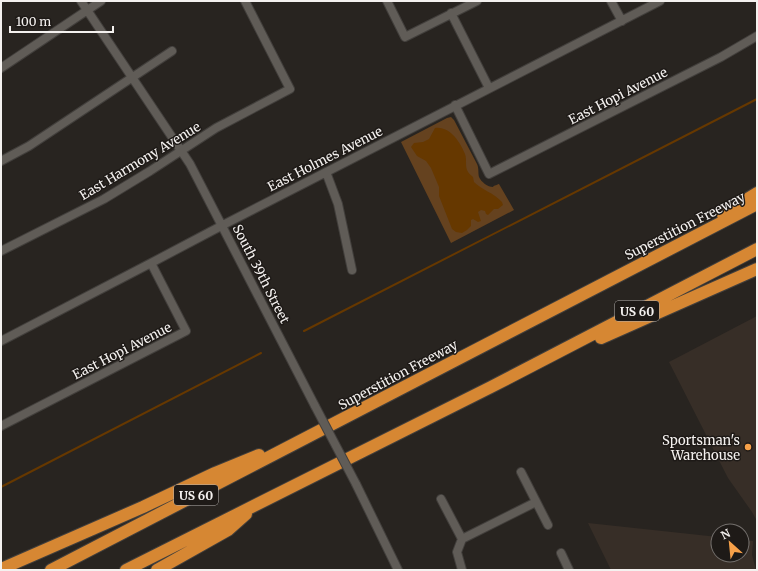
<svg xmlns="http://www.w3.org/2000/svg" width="758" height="571" font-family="Merriweather,serif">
<rect width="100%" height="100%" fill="#282420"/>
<path fill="#372e27" d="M 757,316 L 757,521 L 752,512 L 728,478 L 669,362 Z
M 588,523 L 718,537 L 718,555 L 742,555 L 742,540 L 753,541 L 752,555 L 756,570 L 611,570 Z"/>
<path fill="#65421f" d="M 451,117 L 454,120 L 477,164 C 479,168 478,173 479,177 C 481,182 488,187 493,187 C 493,186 499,184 499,184 L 514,210 L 451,243 L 401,142 L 447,118 Z"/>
<path fill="#663800" d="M 435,128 C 450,126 460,142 465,154 C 467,159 465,165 467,170 C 468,173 471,175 473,177 L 474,182 C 482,190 494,193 502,202 L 503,205 L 498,209 L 494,209 L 488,215 L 486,214 L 485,211 L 481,210 L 478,212 L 481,221 L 478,222 L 473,219 L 471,220 L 471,226 L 467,230 L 462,233 L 456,232 L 452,229 L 439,196 L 439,187 L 431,168 L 426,161 L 417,156 L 411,147 L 414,143 L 423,142 L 429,139 Z"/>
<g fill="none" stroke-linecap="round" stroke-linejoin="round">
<path stroke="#663800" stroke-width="2" d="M 304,331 L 757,99
M 1,487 L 261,353"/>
<defs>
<path id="minor" d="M 81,1 L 190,164 L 315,406
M 387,1 L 405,37 L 477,1
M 611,1 L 622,21
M 451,13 L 489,88
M 1,68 L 101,1
M 455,105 L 489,174 L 721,57 L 757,36
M 1,161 L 29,146 L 172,51
M 326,172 L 338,204 L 352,270
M 1,251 L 104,199 L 150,171 L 216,128 L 290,89 L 245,1
M 1,341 L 151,263 L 223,225 L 660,1
M 1,426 L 186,331 L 151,263
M 521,472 L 548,525
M 356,484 L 398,570
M 441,499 L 462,539
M 561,553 L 569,570
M 462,570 L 457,552 L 462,539 L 536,502"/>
<path id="highway" d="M 723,215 L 731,209 L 757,193
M 601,338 L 757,269
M 1,569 L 143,507 L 215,473 L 259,455
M 51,570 L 757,204
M 126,570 L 491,387 L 757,249
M 157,570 L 228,530 L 246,514"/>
</defs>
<use href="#minor" stroke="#423f3c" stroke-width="10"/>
<use href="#highway" stroke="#423f3c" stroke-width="14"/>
<use href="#minor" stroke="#605c57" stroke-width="8"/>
<use href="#highway" stroke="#d68733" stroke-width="12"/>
<defs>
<path id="minor-bridge" d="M 315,406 L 356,484"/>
</defs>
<use href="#minor-bridge" stroke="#423f3c" stroke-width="10" stroke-linecap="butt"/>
<use href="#minor-bridge" stroke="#605c57" stroke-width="8"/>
</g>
<circle fill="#f7a149" stroke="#1e1a17" stroke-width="1.5" cx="748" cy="447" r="4"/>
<g text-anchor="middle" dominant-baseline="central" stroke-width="3" stroke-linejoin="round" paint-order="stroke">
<g fill="#1e1a17" stroke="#b4b0ae" stroke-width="1">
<rect x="615" y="301" width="44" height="20" rx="3"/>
<rect x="174" y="485" width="44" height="20" rx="3"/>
</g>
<g font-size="12" font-weight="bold" fill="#f4f1ef">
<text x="637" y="311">US 60</text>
<text x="196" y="495">US 60</text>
</g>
<g font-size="13" fill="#f4f1ef" stroke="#1e1a17">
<text transform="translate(618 96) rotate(-27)">East Hopi Avenue</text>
<text transform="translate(325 159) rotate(-27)">East Holmes Avenue</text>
<text transform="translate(140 161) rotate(-31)">East Harmony Avenue</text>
<text transform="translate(685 226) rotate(-27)">Superstition Freeway</text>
<text transform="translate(261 274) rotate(63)">South 39th Street</text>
<text transform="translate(122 351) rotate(-27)">East Hopi Avenue</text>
<text transform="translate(398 375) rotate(-28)">Superstition Freeway</text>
</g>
<g font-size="13" fill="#f4f1ef" stroke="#1e1a17" text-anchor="end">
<text x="740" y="440">Sportsman's<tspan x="740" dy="15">Warehouse</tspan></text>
</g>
</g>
<rect width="758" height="571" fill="none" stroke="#f4f1ef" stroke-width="4"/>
<g transform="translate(730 543) rotate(333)"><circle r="19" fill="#1e1a17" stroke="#74706d"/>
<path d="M0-3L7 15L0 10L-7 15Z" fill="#f7a149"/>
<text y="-6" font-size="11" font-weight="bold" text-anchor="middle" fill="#f4f1ef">N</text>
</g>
<path d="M10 26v6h103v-6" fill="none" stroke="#f4f1ef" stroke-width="2"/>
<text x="16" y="26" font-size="12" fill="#f4f1ef" stroke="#1e1a17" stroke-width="3" paint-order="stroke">100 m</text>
</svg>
